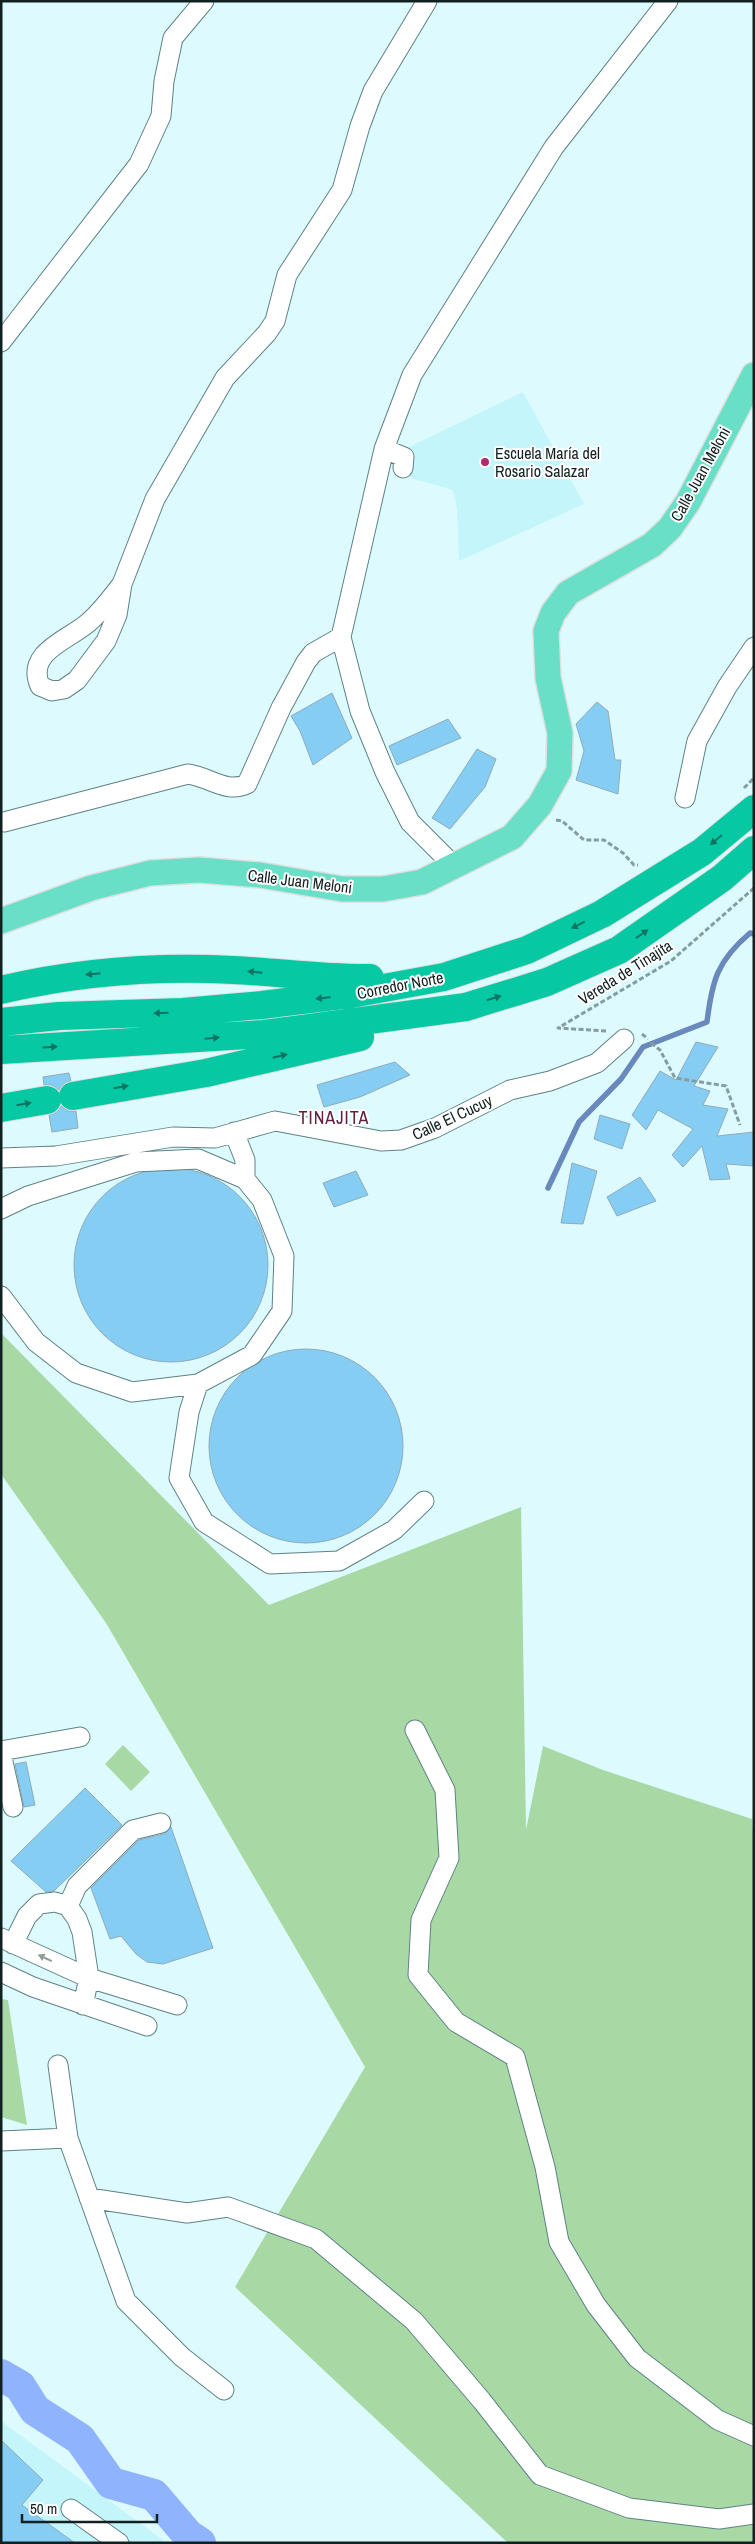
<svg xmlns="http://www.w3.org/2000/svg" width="755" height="2544" font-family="'Archivo Narrow',sans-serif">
<rect width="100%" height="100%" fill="#ddfbfe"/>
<path fill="#c4f5fa" d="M 523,392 L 584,504 L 459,561 L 457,508 L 453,490 L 410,478 L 409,447 Z
M 1,2421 L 167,2543 L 1,2543 Z"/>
<path fill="#a8d9a5" d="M 1,1333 L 269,1605 L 521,1507 L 526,1830 L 543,1746 L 603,1770 L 752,1819 L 754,1849 L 754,2543 L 508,2543 L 235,2287 L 365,2067 L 106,1623 L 1,1474 Z
M 123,1745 L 150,1772 L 131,1791 L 105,1764 Z
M 1,1999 L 8,2000 L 27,2125 L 1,2117 Z"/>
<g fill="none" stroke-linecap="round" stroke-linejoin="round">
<path stroke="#6988bb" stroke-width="5.5" d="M 548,1188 L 579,1122 L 621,1079 L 643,1047 L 707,1022 C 712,981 717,961 750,933 L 754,934"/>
<path stroke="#8fb4fd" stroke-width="32" d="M 1,2375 L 20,2386 L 35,2410 L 80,2439 L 111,2483 L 154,2495 L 188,2535 L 200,2543"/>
</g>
<path fill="#86cdf4" stroke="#8eabbb" d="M 332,693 L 352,738 L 313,765 L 300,731 L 291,716 Z
M 597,702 L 608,711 L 615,760 L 621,760 L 618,794 L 576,780 L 584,751 L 576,724 Z
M 448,719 L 461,738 L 397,765 L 389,746 Z
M 477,749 L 496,759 L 485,787 L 450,829 L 432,818 Z
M 696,1042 L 718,1047 L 694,1086 L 710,1091 L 703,1105 L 728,1109 L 717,1136 L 754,1132 L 754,1166 L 726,1164 L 730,1179 L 710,1180 L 702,1146 L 683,1167 L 672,1155 L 693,1129 L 658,1110 L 646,1130 L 632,1115 L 660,1071 L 676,1080 Z
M 395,1062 L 410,1075 L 360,1097 L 324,1107 L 317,1085 Z
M 69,1073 L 71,1081 L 63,1084 L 59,1090 L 52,1085 L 44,1085 L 43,1077 Z
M 61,1106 L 68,1111 L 76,1111 L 78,1128 L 52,1132 L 49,1115 L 57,1112 Z
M 600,1115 L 630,1124 L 622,1149 L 594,1139 Z
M 572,1163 L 597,1171 L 583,1224 L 561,1223 Z
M74 1265a97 97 0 1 1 194 0a97 97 0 1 1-194 0Z
M 356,1171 L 368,1195 L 334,1207 L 323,1183 Z
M 640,1177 L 656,1201 L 617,1216 L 607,1197 Z
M209 1446a97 97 0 1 1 194 0a97 97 0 1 1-194 0Z
M 26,1762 L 35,1805 L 24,1807 L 15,1764 Z
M 85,1788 L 122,1825 L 54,1891 L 46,1892 L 11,1861 Z
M 171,1827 L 213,1948 L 163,1964 L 147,1962 L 136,1954 L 121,1936 L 110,1939 L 91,1888 L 139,1840 L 164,1834 Z
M 1,2440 L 43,2480 L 22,2505 L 75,2543 L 1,2543 Z"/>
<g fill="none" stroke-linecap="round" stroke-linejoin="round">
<defs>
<path id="minor" d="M 1,342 L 139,164 L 161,116 L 164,81 L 173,38 L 204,1
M 384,449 L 404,457 L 403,468
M 122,584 C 111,598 102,611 89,622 C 69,640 25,652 40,686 L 52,691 L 64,689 L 77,680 L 106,641 L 117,615 L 122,584 L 155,499 L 225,378 L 267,333 L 275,321 L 287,275 L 342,190 L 360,126 L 373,91 L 427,1
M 685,798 L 697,741 L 727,687 L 754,647
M 4,822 L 188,774 C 210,777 226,794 247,784 L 281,708 L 306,662 L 313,653 L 341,637
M 454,866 L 410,822 L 385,772 L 360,711 L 341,637 L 384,449 L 412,375 L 554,147 L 668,1
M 234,1132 L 245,1160 L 245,1179
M 1,1158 L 56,1156 L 173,1137 L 215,1138 L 275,1121 L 381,1141 L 401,1140 L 435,1128 L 510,1090 L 550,1081 L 597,1063 L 624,1039
M 1,1209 L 28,1196 L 136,1162 L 198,1159 L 245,1179 L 262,1200 L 284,1256 L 282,1311 L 252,1355 L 198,1384 L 132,1392 L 76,1373 L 36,1342 L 1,1296
M 198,1384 L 189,1412 L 179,1478 L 204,1522 L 270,1564 L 339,1561 L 394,1530 L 424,1501
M 415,1730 L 445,1790 L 449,1858 L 421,1920 L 418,1975 L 456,2022 L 515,2057 L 545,2167 L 559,2242 L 596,2305 L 637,2358 L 718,2420 L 754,2436
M 1,1751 L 80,1737
M 1,1753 L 13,1807
M 68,1906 L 77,1886 L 133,1830 L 161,1823
M 1,1938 L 89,1978 L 177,2005
M 13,1944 L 27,1916 L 39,1904 L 55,1902 L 68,1906 L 77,1919 L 82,1932 L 89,1978 L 83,2005
M 1,1972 L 33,1987 L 147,2026
M 58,2065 L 68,2138 L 126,2301 L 182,2357 L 224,2390
M 1,2141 L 68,2138
M 89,2198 L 187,2213 L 228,2207 L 316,2239 L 414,2321 L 482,2401 L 540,2475 L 629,2508 L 719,2519 L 754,2514
M 71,2509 L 119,2543"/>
<path id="major" d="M 1,921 L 91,888 L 150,873 L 199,870 L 260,875 L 342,889 L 383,889 L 422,882 L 512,837 L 540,805 L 559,771 L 560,733 L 548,678 L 546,631 L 553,613 L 568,593 L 652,545 L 670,528 L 688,502 L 754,375"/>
<path id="highway" d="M 1,990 C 77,972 155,966 233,970 C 279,972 324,979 370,978
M 1,1022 L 59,1016 L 183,1012 L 262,1005 L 351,994 L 444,977 L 527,950 L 602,914 L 702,852 L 754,809
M 1,1050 L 264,1034 L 466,1007 L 547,982 L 619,950 L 722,878 L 754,850
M 73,1096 L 206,1073 L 360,1037
M 1,1108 L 47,1100"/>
</defs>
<use href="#minor" stroke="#5e8285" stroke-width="21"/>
<use href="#major" stroke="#dee0e0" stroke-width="28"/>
<use href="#highway" stroke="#dee0e0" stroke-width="30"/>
<path stroke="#859d9f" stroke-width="3" stroke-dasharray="5 2.5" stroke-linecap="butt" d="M 744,788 L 754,778
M 556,820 L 562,821 L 584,840 L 604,840 L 623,853 L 634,865 L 638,865
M 606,1031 L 558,1028 L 671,961 L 754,888
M 642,1034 L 648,1039
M 651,1043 L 660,1050 L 675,1078 L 726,1086 L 740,1125"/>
<use href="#minor" stroke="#fff" stroke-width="19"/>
<use href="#major" stroke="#6adfc8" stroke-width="25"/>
<use href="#highway" stroke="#06c9a4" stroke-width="28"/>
</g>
<defs><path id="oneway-solid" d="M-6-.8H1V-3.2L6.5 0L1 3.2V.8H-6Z" transform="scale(1.25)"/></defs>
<g fill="#0c7462">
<use href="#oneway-solid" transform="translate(716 840) rotate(140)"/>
<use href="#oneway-solid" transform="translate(578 925) rotate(154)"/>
<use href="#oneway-solid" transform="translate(642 934) rotate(-35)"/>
<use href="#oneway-solid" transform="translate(255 972) rotate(-174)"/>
<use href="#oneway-solid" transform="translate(93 974) rotate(174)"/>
<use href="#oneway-solid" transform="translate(323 998) rotate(173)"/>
<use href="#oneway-solid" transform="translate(494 998) rotate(-17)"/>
<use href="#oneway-solid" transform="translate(161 1013) rotate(179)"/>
<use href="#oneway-solid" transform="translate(212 1038) rotate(-5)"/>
<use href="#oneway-solid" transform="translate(50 1047) rotate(-4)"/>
<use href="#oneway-solid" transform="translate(280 1056) rotate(-13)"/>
<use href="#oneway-solid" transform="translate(121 1087) rotate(-10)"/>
<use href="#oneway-solid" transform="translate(24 1104) rotate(-10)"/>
</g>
<use fill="#949b9b" href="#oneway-solid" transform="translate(45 1958) rotate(-155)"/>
<circle fill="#b02a71" stroke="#fff" stroke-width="2" cx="485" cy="462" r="5"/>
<g text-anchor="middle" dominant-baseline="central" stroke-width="4" stroke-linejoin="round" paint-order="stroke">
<g font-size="16" fill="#112021" stroke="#fff" text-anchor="start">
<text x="495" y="453">Escuela María del<tspan x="495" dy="18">Rosario Salazar</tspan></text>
</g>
<g font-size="16" fill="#112021" stroke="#fff">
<text transform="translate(700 474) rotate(-61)">Calle Juan Meloni</text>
<text transform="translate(300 881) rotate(7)">Calle Juan Meloni</text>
<text transform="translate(625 972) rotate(-32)">Vereda de Tinajita</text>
<text transform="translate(400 985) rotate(-11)">Corredor Norte</text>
<text transform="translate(452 1117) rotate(-25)">Calle El Cucuy</text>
</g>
<g font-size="18" letter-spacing="1" fill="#60203f" stroke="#fff">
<text x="334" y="1117">TINAJITA</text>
</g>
</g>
<rect width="755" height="2544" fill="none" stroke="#112021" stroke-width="5"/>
<path d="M22 2514v8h135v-8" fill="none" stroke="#112021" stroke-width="2.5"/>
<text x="30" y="2514" font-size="15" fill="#112021" stroke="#ffffff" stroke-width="4" paint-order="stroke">50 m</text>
</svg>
